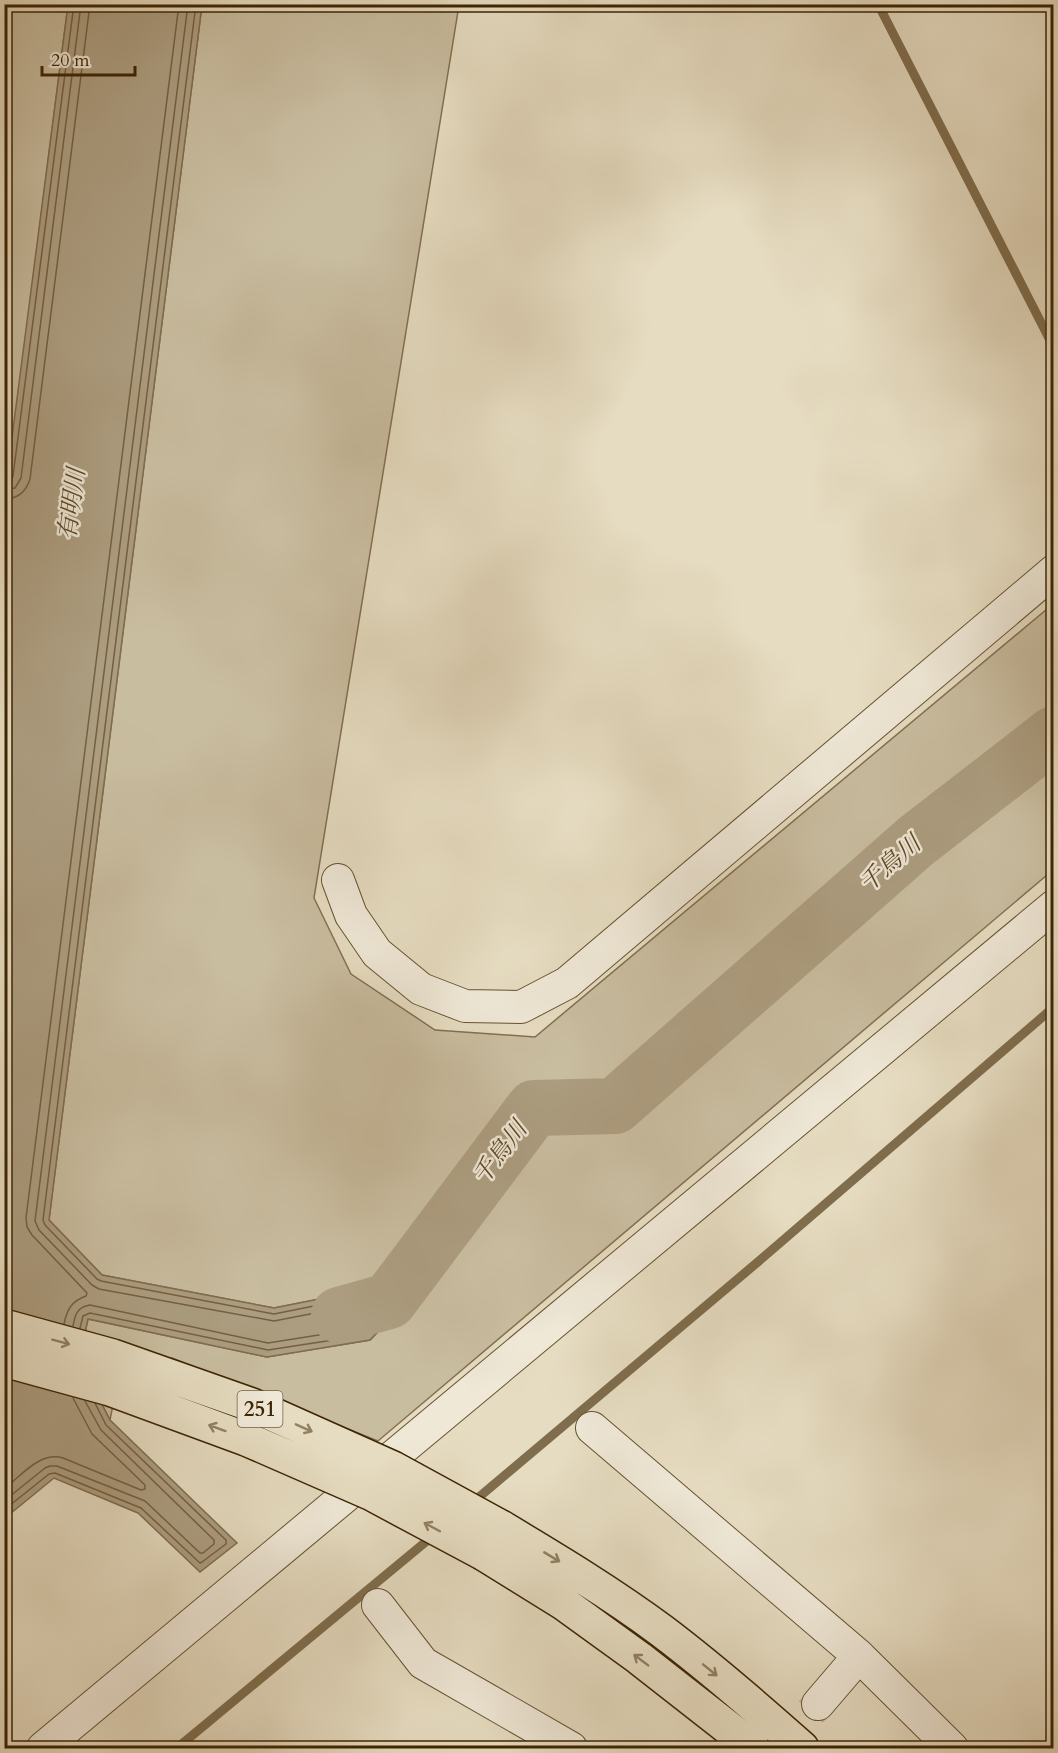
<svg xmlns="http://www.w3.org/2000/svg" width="1058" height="1753" font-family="Cardo,'Noto Serif JP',serif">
<rect width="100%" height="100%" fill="#e6dcc1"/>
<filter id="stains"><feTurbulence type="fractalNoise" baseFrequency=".00333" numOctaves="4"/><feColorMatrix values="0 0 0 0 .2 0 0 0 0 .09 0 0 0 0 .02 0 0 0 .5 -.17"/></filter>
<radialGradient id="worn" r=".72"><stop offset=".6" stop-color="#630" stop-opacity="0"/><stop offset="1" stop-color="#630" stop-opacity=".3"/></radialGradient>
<path fill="#c9bda0" stroke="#827050" stroke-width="1.5" d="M 5,5 L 68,5 L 5,499 Z
M 202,5 L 459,5 L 314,898 L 351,974 L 435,1030 L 535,1037 L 1053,604 L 1053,870 L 378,1441 L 172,1358 L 138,1358 L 118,1380 L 110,1420 L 79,1360 L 88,1319 L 267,1357 L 370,1340 L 430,1277 L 274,1308 L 102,1275 L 49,1220 Z"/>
<path fill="#ac9d80" stroke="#7f6d4d" stroke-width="1.5" d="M 68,5 L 202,5 L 49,1220 L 102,1275 L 274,1308 L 431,1277 L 370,1340 L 267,1357 L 88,1319 L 79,1360 L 110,1420 L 237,1543 L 200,1572 L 138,1513 L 54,1478 L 5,1518 L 4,499 Z"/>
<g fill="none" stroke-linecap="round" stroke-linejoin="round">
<path stroke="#746040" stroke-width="1.5" d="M 4,483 L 10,481 L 13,476 L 74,4
M 4,490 L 15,488 L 21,478 L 81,4
M 4,499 C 18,499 26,492 30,479 L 90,4
M 64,1324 C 67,1309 72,1301 86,1296 L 87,1293 L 32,1235 L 27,1227 L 26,1218 L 179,4
M 73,1326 C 75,1315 77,1307 90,1305 L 268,1343 L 363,1328 L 385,1304 L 382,1300 L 274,1321 L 99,1289 L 92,1285 L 39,1230 L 35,1221 L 188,4
M 80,1328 L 83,1316 L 90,1313 L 268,1350 L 366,1335 L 408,1292 L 404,1288 L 274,1314 L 101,1281 L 97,1279 L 45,1225 L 43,1220 L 196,4
M 4,1489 C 21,1476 40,1451 63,1458 L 141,1490 L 145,1489 L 145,1485 L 92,1434 L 73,1398
M 4,1501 L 45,1468 L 50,1466 L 57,1466 L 145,1501 L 200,1553 L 203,1553 L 214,1544 L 214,1540 L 101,1430 L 85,1401
M 4,1510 L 49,1474 L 55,1473 L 141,1508 L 200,1563 L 202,1562 L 226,1544 L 226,1540 L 106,1425 L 95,1403"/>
<path stroke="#7f6d4d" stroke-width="9" d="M 878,4 L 1054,348
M 472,1503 L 759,1261 L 1054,1007
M 177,1748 L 434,1535"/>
<path stroke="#ac9d80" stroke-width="56" d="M 339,1315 L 389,1301 L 534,1108 L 615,1106 L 916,841 L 1054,734"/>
<path stroke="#c4b79b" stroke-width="32" stroke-dasharray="32 16" stroke-linecap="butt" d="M 779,1748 L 818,1704"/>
<defs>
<path id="minor" d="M 338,880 L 351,915 L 377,953 L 421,989 L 465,1006 L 521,1007 L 567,983 L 1054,571
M 592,1428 L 859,1656 L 952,1748
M 378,1605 L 423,1663 L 571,1748
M 818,1704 L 859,1656
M 43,1748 L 1054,906"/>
<path id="highway" d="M 501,1527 C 556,1560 611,1593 662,1631 C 711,1668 757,1708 802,1748
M 484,1554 L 563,1603 L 639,1658 L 731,1730 L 753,1748"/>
</defs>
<use href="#minor" stroke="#665231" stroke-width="34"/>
<use href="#highway" stroke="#3c2401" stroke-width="36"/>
<use href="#minor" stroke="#efe8d7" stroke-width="32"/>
<use href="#highway" stroke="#e6dcc1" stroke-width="33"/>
<defs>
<path id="highway-bridge" d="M 4,1326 L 113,1356 L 252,1405 L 393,1468 L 501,1527
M 4,1360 L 110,1389 L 246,1439 L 370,1493 L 484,1554"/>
</defs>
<use href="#highway-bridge" stroke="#3c2401" stroke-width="36" stroke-linecap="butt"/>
<use href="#highway-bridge" stroke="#e6dcc1" stroke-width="33"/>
</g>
<defs><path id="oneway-shaft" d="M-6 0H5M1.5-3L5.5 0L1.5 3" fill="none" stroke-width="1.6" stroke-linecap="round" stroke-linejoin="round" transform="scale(1.5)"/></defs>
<g stroke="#918061">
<use href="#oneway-shaft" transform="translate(61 1342) rotate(15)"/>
<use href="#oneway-shaft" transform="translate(217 1428) rotate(-160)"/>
<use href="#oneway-shaft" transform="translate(304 1428) rotate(24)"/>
<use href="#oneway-shaft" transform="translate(432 1527) rotate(-152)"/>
<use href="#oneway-shaft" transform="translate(552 1557) rotate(31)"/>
<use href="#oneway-shaft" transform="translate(641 1660) rotate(-143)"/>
<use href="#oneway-shaft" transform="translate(710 1670) rotate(39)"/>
</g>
<g text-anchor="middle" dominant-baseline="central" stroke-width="5" stroke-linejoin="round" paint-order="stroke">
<rect fill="#efe8d7" stroke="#725f41" stroke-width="1.5" x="237.5" y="1391" width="45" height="36" rx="4.5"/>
<g font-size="21" font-weight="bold" fill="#3c2401">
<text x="260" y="1409">251</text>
</g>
<g font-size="24" font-style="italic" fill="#5e4827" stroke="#efe8d7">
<text transform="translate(72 504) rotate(-82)">有明川</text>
<text transform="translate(890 864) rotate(-41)">千鳥川</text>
<text transform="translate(500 1153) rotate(-53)">千鳥川</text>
</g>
</g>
<rect width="1058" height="1753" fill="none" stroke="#e6dcc1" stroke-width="24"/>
<rect x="6" y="6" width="1046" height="1741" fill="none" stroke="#3c2401" stroke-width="3"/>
<rect x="12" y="12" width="1034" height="1729" fill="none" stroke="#3c2401" stroke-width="1.5"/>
<path d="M42 66v9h93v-9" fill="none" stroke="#3c2401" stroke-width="3"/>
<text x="51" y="66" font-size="18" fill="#3c2401" stroke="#efe8d7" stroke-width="4.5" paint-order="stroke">20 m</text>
<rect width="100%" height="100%" filter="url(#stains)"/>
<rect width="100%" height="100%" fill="url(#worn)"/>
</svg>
